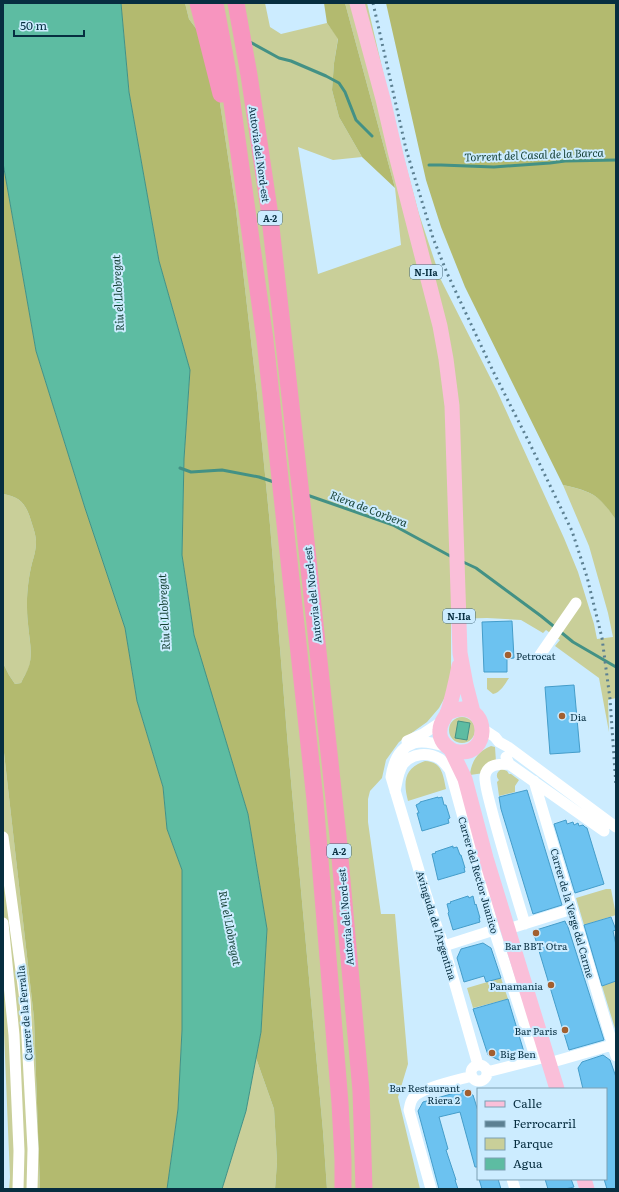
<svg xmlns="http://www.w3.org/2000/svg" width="619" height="1192" font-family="Literata,serif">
<rect width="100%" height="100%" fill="#ccecff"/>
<path fill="#c9cf99" d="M 185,3 L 265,3 L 270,27 L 281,34 L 327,23 L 338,38 L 334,63 L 332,90 L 339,117 L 362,157 L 333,160 L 298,147 L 318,274 L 401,245 L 395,188 L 345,3 L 367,3 L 398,136 L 419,214 L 441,280 L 497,391 L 564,538 L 578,572 L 594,624 L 597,639 L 613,637 L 608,613 L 589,546 L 563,485 C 592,492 599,494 616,520 L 616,698 L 608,700 L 609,732 L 599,678 L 555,646 L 560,640 L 546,630 L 543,633 L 521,620 L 487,618 L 451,619 L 451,686 L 439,708 L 427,722 L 399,742 L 386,760 L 382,778 L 370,791 L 368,799 L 368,822 L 381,914 L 395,914 L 408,1064 L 398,1097 L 420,1189 L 327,1189 L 323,1131 L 289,759 L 270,525 L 257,393 L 236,210 L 212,50 L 189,19 Z
M 3,494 C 23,497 27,507 32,524 C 34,530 36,536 36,542 C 36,550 34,556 32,563 C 29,575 27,590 27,603 C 27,609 27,617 28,624 C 29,638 33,653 29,667 C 27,672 23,678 21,683 L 15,684 L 9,675 L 3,663 Z
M 487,678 L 509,678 C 505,684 500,693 493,694 L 487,689 Z
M449 730a13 13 0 1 1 26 0a13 13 0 1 1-26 0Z
M 3,744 L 34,1018 L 40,1189 L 9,1189 L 10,1177 L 3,1008 Z
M 491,746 L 495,747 L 496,762 L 484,773 L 470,775 C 471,762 478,751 491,746 Z
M 425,761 C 442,762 443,774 446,789 L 408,801 C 403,782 404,768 425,761 Z
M 502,769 L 507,771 L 509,774 L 511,774 L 519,780 L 515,786 L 515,792 L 499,796 L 497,782 L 499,780 C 495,776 497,771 502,769 Z
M 606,889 L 611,889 L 616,915 L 584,925 L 576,898 Z
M 501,978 L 508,999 L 473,1008 L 467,988 Z
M 616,981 L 616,1032 L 602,986 Z
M 256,1058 L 274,1109 L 277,1162 L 275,1189 L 222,1189 L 246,1111 Z"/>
<path fill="#b3ba6f" d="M 121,3 L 185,3 L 189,19 L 212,50 L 236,210 L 257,393 L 270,525 L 289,759 L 323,1131 L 327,1189 L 275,1189 L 277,1162 L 274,1109 L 256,1058 L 261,1032 L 267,929 L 248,814 L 194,636 L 182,555 L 184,459 L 190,370 L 159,261 L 129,92 Z
M 324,3 L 345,3 L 395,188 L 362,157 L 339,117 L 332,90 L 334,63 L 338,39 L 327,23 Z
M 386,3 L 616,3 L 616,520 C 598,494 593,492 563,485 L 465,287 L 441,227 L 426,180 Z
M 3,163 L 36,351 L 85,508 L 125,628 L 137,701 L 163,787 L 167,829 L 182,870 L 182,1030 L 178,1109 L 167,1189 L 40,1189 L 34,1018 L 3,744 L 3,663 L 9,675 L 15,684 L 21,683 C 23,678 27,672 29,666 C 33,653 29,638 28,624 C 27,617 27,609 27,603 C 27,590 29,575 32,563 C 34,556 36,550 36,542 C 36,536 34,530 32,524 C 27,507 23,497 3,494 Z"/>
<path fill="#5dbca2" stroke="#439185" d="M 3,3 L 121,3 L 129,92 L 159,261 L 190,370 L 184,459 L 182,555 L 194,635 L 248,814 L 267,929 L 261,1032 L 246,1111 L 222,1189 L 167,1189 L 178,1109 L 182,1030 L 182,870 L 167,829 L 163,787 L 137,701 L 125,628 L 85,508 L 36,351 L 3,163 Z
M 458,721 L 470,723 L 467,740 L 455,738 Z"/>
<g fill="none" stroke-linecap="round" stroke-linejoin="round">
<path stroke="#439185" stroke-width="3" d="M 250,42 L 279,58 L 291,61 L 326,76 L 339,83 L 345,92 L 356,120 L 372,136
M 429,165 L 441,165 L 494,167 L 550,163 L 565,161 L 616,160
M 180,468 L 191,472 L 222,470 L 259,477 L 274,482
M 307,495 L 393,525 L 452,557
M 461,561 L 476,568 L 541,616 L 573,642 L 616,667"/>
</g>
<path fill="#6cc2f0" stroke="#459dca" d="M 512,621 L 514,658 L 507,659 L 507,672 L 484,672 L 482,622 Z
M 574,685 L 580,752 L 550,754 L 545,687 Z
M 527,790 L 562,905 L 533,914 L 501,809 L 499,797 Z
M 438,797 L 438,798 L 442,797 L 444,805 L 446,805 L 450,818 L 448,819 L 449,823 L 422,831 L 417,813 L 419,813 L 416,805 L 420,803 L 420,802 Z
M 566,820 L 567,824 L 573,822 L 574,825 L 578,823 L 579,826 L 583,825 L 585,827 L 587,828 L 604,884 L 575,893 L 554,824 Z
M 453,846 L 453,848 L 457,847 L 460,855 L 461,855 L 465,868 L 464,868 L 465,872 L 438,880 L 432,854 L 436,853 L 435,852 Z
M 468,896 L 469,898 L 473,896 L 475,905 L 476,904 L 480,918 L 479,918 L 480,922 L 453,930 L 448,913 L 449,912 L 447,904 L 451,903 L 450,902 Z
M 611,917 L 616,930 L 613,931 L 616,945 L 616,981 L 602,986 L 584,925 Z
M 565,921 L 566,924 L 567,924 L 604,1040 L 569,1050 L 533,931 Z
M 483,943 L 491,948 L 501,978 L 486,982 L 484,976 L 464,982 L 457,958 L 461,949 Z
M 508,999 L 524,1052 L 499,1060 L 488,1055 L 473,1009 Z
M 603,1055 L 610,1060 L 616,1077 L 616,1189 L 607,1189 L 604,1179 L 606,1179 L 606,1089 L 583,1089 L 578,1068 L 582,1062 Z
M 465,1090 L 473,1095 L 478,1111 L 478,1167 L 475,1167 L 460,1112 L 439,1117 L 448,1149 L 446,1150 L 456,1180 L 455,1180 L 458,1189 L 439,1189 L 418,1111 L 423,1102 Z
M 479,1179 L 498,1179 L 501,1189 L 482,1189 Z
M 545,1179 L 571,1179 L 574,1187 L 565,1189 L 548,1189 Z"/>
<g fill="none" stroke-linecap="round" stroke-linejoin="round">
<path stroke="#fff" stroke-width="11" d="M 540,655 L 576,603
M 483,729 L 495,737 L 499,742 L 508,747 L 616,827
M 407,741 L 423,734 L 441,722
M 448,747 C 438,744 424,740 414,743 C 399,748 393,763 391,777 L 427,897 L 438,930 L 444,946 L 478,1065
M 506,757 L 509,764 L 604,831
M 509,764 C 499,764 487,764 485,776 C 484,785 491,806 493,815 C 503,852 514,888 525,924
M 534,781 L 616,1056
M 395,791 C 397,782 398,772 403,764 C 412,753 428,752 440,759 C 444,762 447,766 450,770 L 494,930 L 536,1059
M 3,837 L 25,1000 L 33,1149 L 32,1189
M 3,923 L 14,1035 L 19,1151 L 18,1189
M 508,929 L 572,909
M 444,946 L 494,930
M 549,1063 L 612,1045
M471 1073a8 8 0 1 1 16 0a8 8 0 1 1-16 0Z
M 487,1072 L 542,1058
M 512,1179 L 515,1189
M 431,1189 L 409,1110 C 410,1106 410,1102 413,1098 C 420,1088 458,1080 472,1076"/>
<path stroke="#fabfd9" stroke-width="15" d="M 357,3 L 383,99 L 396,155 L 440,326 L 446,359 L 452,406 L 460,653 L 466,685 L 473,712
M 447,713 C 452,711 457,709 462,709 C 489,709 489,754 460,752 C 456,752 452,751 449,748 C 443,744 439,737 440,730 C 440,721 446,718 448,711 C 453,696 456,681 459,666
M 451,750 L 465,779 L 486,858 L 557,1089
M 584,1179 L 587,1189"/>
<path stroke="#f795bf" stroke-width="17" d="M 198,3 L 221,94
M 215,3 L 227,67 L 265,340 L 315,800 L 340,1103 L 343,1160 L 343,1189
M 236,3 L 249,75 L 269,209 L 303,513 L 338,836 L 361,1091 L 364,1189"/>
<path stroke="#5c8092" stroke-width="3" stroke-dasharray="2 4" stroke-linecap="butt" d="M 373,3 L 406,149 L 433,238 L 447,273 L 493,371 L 529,442 L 572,531 L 587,577 L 602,638 L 610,699 L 616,786"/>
</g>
<g fill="#a25f2f" stroke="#ccecff" stroke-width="1.5">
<circle cx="508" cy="655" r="4"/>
<circle cx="562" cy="716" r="4"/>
<circle cx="536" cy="933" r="4"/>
<circle cx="551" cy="985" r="4"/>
<circle cx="565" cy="1030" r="4"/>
<circle cx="492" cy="1053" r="4"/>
<circle cx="468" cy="1093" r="4"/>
</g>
<g text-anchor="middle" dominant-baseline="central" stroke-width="4" stroke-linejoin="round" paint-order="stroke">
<g fill="#ccecff" stroke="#426779" stroke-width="1">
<rect x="258" y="211" width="24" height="14" rx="3"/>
<rect x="410" y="265" width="32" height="14" rx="3"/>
<rect x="443" y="609" width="32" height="14" rx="3"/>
<rect x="327" y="844" width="24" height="14" rx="3"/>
</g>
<g font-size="9" font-weight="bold" fill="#072e40">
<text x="270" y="218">A-2</text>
<text x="426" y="272">N-IIa</text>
<text x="459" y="616">N-IIa</text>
<text x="339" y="851">A-2</text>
</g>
<g font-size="10" fill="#072e40" stroke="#ccecff">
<text transform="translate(260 154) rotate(82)">Autovia del Nord-est</text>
<text transform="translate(312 595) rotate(-96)">Autovia del Nord-est</text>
<text transform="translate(479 875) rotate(74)">Carrer del Rector Juanico</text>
<text transform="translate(573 913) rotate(74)">Carrer de la Verge del Carme</text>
<text transform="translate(345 917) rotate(-95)">Autovia del Nord-est</text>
<text transform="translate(437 925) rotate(73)">Avinguda de l'Argentina</text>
<text transform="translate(24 1013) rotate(-95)">Carrer de la Ferralla</text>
</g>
<g font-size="10" fill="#072e40" stroke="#ccecff" text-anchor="start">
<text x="516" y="655">Petrocat</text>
<text x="570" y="716">Dia</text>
<text x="536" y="945" text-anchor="middle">Bar BBT Otra</text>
<text x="543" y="985" text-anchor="end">Panamania</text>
<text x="557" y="1030" text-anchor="end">Bar Paris</text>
<text x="500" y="1053">Big Ben</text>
<text x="460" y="1087" text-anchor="end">Bar Restaurant<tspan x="460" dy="12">Riera 2</tspan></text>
</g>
<g font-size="11" font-style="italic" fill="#174237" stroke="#ccecff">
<text transform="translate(534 154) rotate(-2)">Torrent del Casal de la Barca</text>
<text transform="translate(117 293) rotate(-93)">Riu el Llobregat</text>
<text transform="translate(369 508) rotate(21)">Riera de Corbera</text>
<text transform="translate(163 612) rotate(-93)">Riu el Llobregat</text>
<text transform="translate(231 928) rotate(79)">Riu el Llobregat</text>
</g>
</g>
<rect width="619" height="1192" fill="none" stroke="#072e40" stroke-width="8"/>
<rect x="477" y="1088" width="130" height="92" fill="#ccecff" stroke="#7da0b3"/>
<rect x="485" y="1101" width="20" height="6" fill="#fabfd9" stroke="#7da0b3"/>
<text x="513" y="1108" font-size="12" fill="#072e40">Calle</text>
<rect x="485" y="1121" width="20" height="6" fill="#5c8092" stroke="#7da0b3"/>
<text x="513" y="1128" font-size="12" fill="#072e40">Ferrocarril</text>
<rect x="485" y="1138" width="20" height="12" fill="#c9cf99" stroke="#7da0b3"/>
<text x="513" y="1148" font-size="12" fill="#072e40">Parque</text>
<rect x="485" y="1158" width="20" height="12" fill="#5dbca2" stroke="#7da0b3"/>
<text x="513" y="1168" font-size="12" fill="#072e40">Agua</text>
<path d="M14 30v6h70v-6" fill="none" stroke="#072e40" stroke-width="2"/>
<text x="20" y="30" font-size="12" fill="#072e40" stroke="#ccecff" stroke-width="3" paint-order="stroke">50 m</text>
</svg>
